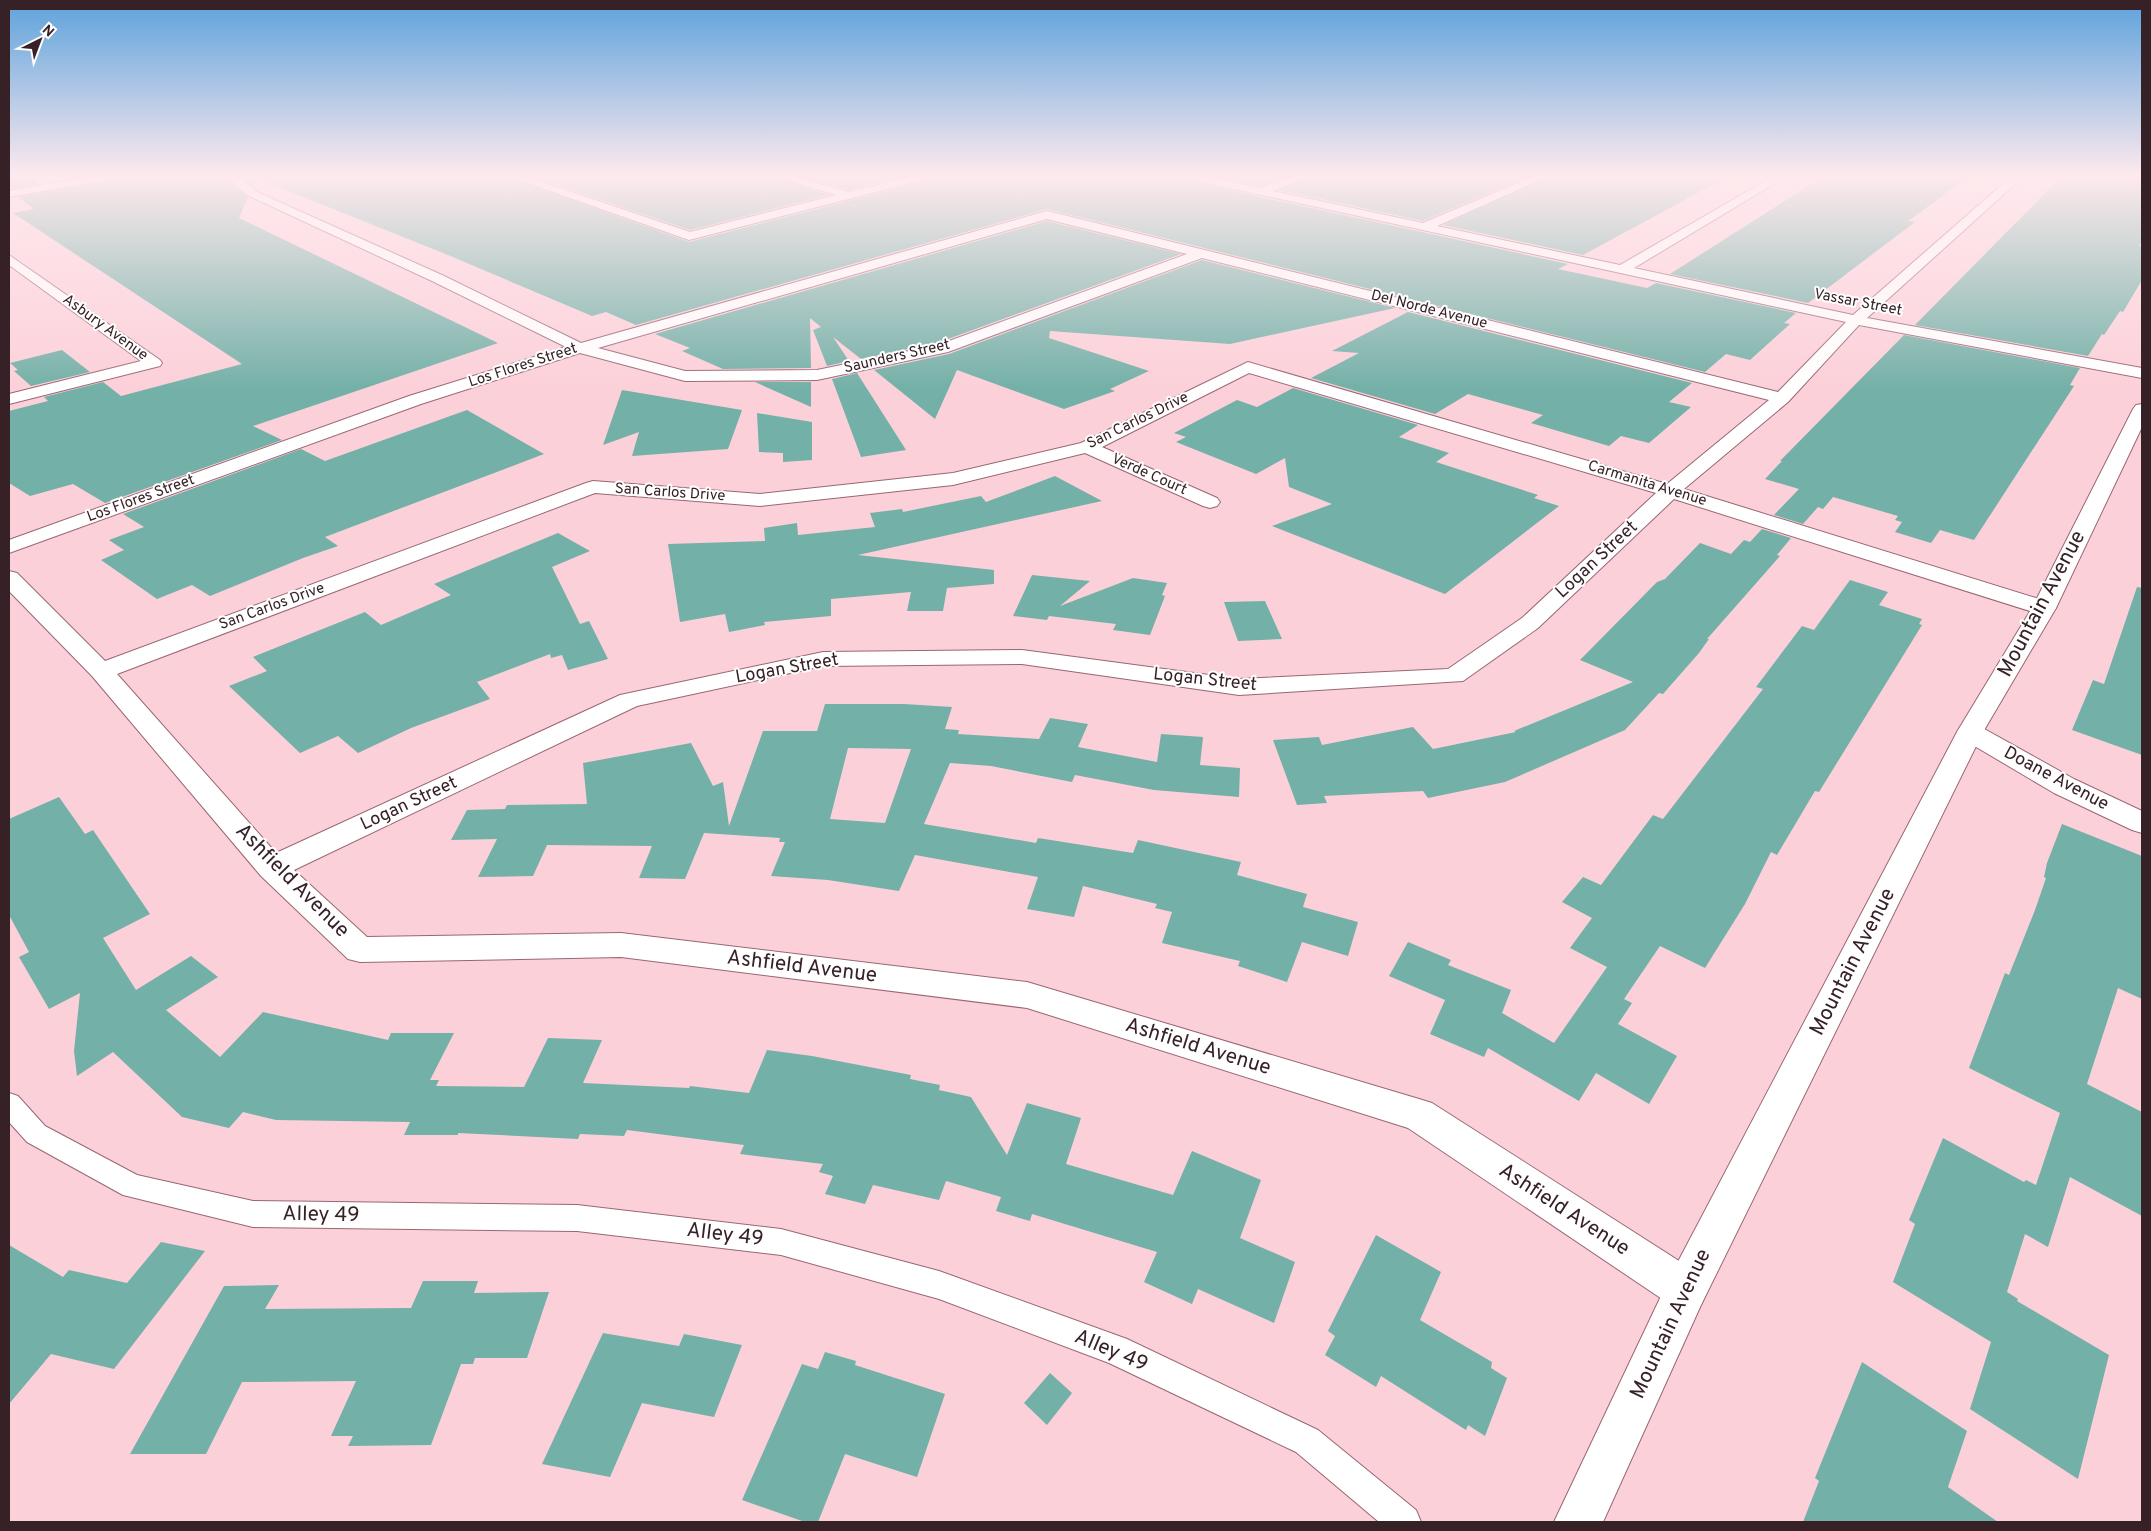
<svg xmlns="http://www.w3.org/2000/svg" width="2151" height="1531" font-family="Overpass,sans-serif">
<rect width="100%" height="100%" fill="#fcd0d9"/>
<path fill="#73b0a7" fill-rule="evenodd" d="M 9,176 L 26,176 L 37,184 L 9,189 Z
M 121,176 L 223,176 L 248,197 L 239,218 L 498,343 L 253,426 L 282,440 L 105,503 L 73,484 L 30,496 L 9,483 L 9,411 L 48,401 L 44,397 L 103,382 L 121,396 L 242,364 L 13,213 L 34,209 L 18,197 L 114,181 Z
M 240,176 L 506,176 L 689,242 L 930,180 L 933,176 L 1181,176 L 1188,181 L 1568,264 L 1558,269 L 1647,288 L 1656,283 L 1796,313 L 1784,323 L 1790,324 L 1750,360 L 1726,354 L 1705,372 L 1047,209 L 636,325 L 606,312 L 592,316 L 448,255 L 256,178 L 253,186 Z
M 530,176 L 772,176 L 829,195 L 690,230 Z
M 798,176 L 905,176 L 849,190 Z
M 1213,176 L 1288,176 L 1259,186 Z
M 1312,176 L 1529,176 L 1423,221 L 1279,190 Z
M 1551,176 L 1729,176 L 1583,255 L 1443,225 Z
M 1824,176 L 1970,176 L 1908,221 L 1915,222 L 1808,303 L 1670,274 Z
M 2062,176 L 2142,176 L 2142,242 L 2139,246 L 2142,247 L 2142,280 L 2123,312 L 2120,311 L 2104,335 L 2102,334 L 2088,356 L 1915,325 Z
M 1047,221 L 1181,254 L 937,343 L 861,359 L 833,337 L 849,361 L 827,366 L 813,330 L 821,327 L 810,318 L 811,368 L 723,369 L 682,351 L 690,348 L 655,334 Z
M 1202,260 L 1395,308 L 1230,344 L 1050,331 L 1049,338 L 1149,371 L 1110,389 L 1115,391 L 1064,409 L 957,370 L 935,419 L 874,370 L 949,354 Z
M 1408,312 L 1692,383 L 1669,402 L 1691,407 L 1649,443 L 1621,436 L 1609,446 L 1531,423 L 1543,415 L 1468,394 L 1435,414 L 1311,378 L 1359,353 L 1332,351 Z
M 1904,335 L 2080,368 L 2070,385 L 2074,386 L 1974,540 L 1940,530 L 1931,543 L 1895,532 L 1902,522 L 1895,520 L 1898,516 L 1833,497 L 1823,509 L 1818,507 L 1803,524 L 1774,515 L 1799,489 L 1765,479 L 1782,461 L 1780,461 Z
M 62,350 L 90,372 L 31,386 L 14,371 L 18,370 L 10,363 Z
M 857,373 L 906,450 L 861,457 L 832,379 Z
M 811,382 L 811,407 L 755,382 Z
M 1293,388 L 1418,425 L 1399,437 L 1449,453 L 1436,462 L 1538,495 L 1534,498 L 1559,506 L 1445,594 L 1272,526 L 1332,504 L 1289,487 L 1285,458 L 1256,474 L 1176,442 L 1186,437 L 1174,433 L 1237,400 L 1257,407 Z
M 622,390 L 742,410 L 728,449 L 632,456 L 639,432 L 603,445 Z
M 467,410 L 544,454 L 325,537 L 338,546 L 303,558 L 210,596 L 192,585 L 157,599 L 101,560 L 124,550 L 109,540 L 144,527 L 123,514 L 301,449 L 325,461 Z
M 757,413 L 812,422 L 812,460 L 783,462 L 783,453 L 759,452 Z
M 1055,476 L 1102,501 L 858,555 L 994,570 L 994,584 L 947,588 L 943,611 L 907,611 L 911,592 L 831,599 L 831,616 L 764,622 L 765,625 L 729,632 L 725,614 L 680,622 L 668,544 L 765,541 L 764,528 L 797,523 L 798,535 L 875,527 L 870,513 L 902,509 L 903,512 L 981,496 L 986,502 Z
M 1762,529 L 1791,538 L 1777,555 L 1780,556 L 1707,639 L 1709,639 L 1699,653 L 1663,694 L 1659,693 L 1625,730 L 1505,782 L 1428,798 L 1423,791 L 1324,796 L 1327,803 L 1297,805 L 1273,740 L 1319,737 L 1322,745 L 1413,727 L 1433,749 L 1516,732 L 1514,731 L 1633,682 L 1580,660 L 1657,582 L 1665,579 L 1700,543 L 1731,554 L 1744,540 L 1750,542 Z
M 558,533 L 590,551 L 552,567 L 580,624 L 589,621 L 608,659 L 568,670 L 562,655 L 551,658 L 550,654 L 477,682 L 490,699 L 411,728 L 358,753 L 338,736 L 300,753 L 229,686 L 267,671 L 253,657 L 365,612 L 381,625 L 451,595 L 434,584 Z
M 1032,575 L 1090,581 L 1060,606 L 1133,578 L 1167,583 L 1162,595 L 1165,596 L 1150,635 L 1113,630 L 1116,624 L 1049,616 L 1047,620 L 1013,616 Z
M 1850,580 L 1888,592 L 1879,605 L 1922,619 L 1919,624 L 1922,625 L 1819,792 L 1815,791 L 1777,855 L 1771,852 L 1745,904 L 1705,968 L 1660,946 L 1624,999 L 1632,1003 L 1618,1024 L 1677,1056 L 1649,1104 L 1596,1073 L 1579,1101 L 1488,1048 L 1484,1057 L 1430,1034 L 1445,1000 L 1389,976 L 1408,942 L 1451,960 L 1448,965 L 1511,990 L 1502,1013 L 1554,1043 L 1607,967 L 1570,948 L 1592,918 L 1562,902 L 1583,877 L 1601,885 L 1653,815 L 1663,819 L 1763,689 L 1756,687 L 1802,626 L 1814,630 Z
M 2137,587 L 2142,588 L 2142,755 L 2072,730 L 2093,680 L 2104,684 Z
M 1265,601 L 1282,639 L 1238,641 L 1224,602 Z
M 825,704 L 904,704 L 952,707 L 945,729 L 959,730 L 958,734 L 1039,739 L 1050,718 L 1088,724 L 1078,747 L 1157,762 L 1161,734 L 1203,737 L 1200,765 L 1240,768 L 1239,797 L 1154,790 L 1075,775 L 1072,782 L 991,766 L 950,763 L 924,824 L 1036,843 L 1038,838 L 1133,853 L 1138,840 L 1241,862 L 1237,875 L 1307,894 L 1303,907 L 1358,922 L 1348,956 L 1302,942 L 1287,982 L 1238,966 L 1240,961 L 1162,943 L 1172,912 L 1155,908 L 1157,904 L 1083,886 L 1074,917 L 1027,909 L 1038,877 L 915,855 L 899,891 L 828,880 L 771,876 L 785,842 L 779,842 L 780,838 L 704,833 L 685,879 L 639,878 L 652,846 L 547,845 L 533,876 L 478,877 L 497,839 L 451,840 L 467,810 L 505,809 L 507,805 L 587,804 L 583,763 L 691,743 L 713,786 L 723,782 L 729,826 L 763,731 L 817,731 ZM 848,748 L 911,749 L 885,823 L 830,819 Z
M 59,797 L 85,834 L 93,830 L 150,914 L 103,938 L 136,990 L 191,956 L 218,977 L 166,1010 L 220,1057 L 263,1012 L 388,1040 L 391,1033 L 454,1033 L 430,1080 L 439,1080 L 436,1086 L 524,1087 L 548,1038 L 602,1040 L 583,1083 L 689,1088 L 690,1086 L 749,1093 L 767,1050 L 812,1056 L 911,1075 L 910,1079 L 940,1085 L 939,1090 L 971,1097 L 1007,1155 L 1027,1103 L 1081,1118 L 1066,1164 L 1173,1195 L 1192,1151 L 1261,1180 L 1240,1238 L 1295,1262 L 1274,1323 L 1198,1289 L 1192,1304 L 1144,1282 L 1157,1252 L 1032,1214 L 1030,1221 L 996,1211 L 1001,1197 L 946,1181 L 939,1200 L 873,1185 L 865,1204 L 825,1194 L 833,1176 L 819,1172 L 823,1164 L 740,1154 L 744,1145 L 627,1130 L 624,1136 L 580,1134 L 578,1139 L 458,1133 L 458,1135 L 404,1135 L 410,1122 L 276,1120 L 243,1112 L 229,1128 L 182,1117 L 113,1052 L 77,1076 L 74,1051 L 80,993 L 49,1009 L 19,957 L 29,952 L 9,915 L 9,819 Z
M 2062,824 L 2142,856 L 2142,999 L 2118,988 L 2087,1084 L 2142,1112 L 2142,1216 L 2070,1177 L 2048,1247 L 2025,1234 L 2007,1292 L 2018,1299 L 2017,1301 L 2109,1355 L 2078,1479 L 1970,1409 L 1991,1342 L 1893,1282 L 1915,1224 L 1909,1220 L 1943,1138 L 2024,1182 L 2026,1180 L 2036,1185 L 2060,1113 L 1969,1068 L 2005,973 L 2009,975 L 2035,910 L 2046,878 L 2044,877 L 2047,863 Z
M 1376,1235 L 1441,1272 L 1420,1320 L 1492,1362 L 1491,1368 L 1507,1378 L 1485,1436 L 1468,1425 L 1466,1430 L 1381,1376 L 1376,1387 L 1325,1355 L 1335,1336 L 1328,1331 Z
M 161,1242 L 205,1251 L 114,1369 L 51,1354 L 9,1404 L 9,1245 L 63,1277 L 69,1270 L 127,1283 Z
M 423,1281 L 478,1281 L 474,1293 L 549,1292 L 527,1358 L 475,1358 L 473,1364 L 461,1364 L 431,1445 L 348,1446 L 353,1436 L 331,1436 L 356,1381 L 242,1382 L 206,1454 L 130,1454 L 224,1286 L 279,1285 L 265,1309 L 411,1308 Z
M 603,1333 L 679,1346 L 684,1334 L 742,1345 L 714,1417 L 642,1403 L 610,1477 L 542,1464 Z
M 825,1352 L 856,1361 L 855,1365 L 945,1394 L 917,1477 L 845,1454 L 818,1522 L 805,1522 L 742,1500 L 802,1364 L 818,1369 Z
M 1862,1362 L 1967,1431 L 1948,1487 L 1998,1522 L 1803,1522 L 1819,1481 L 1815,1478 Z
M 1050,1373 L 1072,1393 L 1047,1425 L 1024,1403 Z"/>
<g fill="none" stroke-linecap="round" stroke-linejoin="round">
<defs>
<path id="service" d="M 28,176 L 37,176 L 54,187 L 47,189 Z
M 9,1093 L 18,1096 L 45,1126 L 137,1175 L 253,1201 L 577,1205 L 781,1229 L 939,1271 L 1127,1339 L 1318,1430 L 1416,1510 L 1421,1522 L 1379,1522 L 1296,1452 L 1109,1363 L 939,1299 L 781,1255 L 577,1231 L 253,1227 L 123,1195 L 27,1142 L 9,1122 Z"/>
<path id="minor" d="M 94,176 L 119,176 L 114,179 L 9,197 L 9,191 Z
M 225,176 L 237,176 L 257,192 L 442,275 L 581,343 L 1047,211 L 1778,392 L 1846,322 L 1188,179 L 1183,176 L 1204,176 L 1259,188 L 1294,176 L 1310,176 L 1273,191 L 1423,223 L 1534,176 L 1549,176 L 1437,226 L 1620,265 L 1774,176 L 1787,176 L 1634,268 L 1853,315 L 2012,176 L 2024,176 L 1867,318 L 2142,368 L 2142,378 L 1859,325 L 1788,402 L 1684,489 L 2052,603 L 2056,608 L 2052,613 L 2044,615 L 2036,613 L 1674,499 L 1538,628 L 1463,681 L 1239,695 L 1022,664 L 823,666 L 637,706 L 294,870 L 367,937 L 621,933 L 1027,982 L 1419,1099 L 1432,1103 L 1701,1275 L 1707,1290 L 1701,1305 L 1686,1311 L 1671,1305 L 1408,1128 L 1027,1008 L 621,957 L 360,962 L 348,959 L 261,876 L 92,676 L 9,591 L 9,571 L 17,573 L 105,661 L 586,483 L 593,481 L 760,494 L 953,473 L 1081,443 L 1248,362 L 1667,484 L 1769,400 L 1202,258 L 948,352 L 817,380 L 685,381 L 580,353 L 421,404 L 9,553 L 9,540 L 409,396 L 566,347 L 432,281 L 249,196 ZM 1047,219 L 1187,254 L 938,345 L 817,370 L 685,371 L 598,348 ZM 1249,373 L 1656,493 L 1522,618 L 1448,669 L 1239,679 L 1022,650 L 823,652 L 620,695 L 276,853 L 117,674 L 595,493 L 760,506 L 953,485 L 1085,453 L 1203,506 L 1210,508 L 1217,506 L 1220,502 L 1217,498 L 1102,447 Z
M 508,176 L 524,176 L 690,232 L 836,195 L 774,176 L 791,176 L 849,192 L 913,176 L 931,176 L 930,178 L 689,240 Z
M 9,255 L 160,360 L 162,363 L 160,366 L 9,404 L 9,394 L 141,361 L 9,265 Z
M 1970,724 L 1979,726 L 2074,779 L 2142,811 L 2142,833 L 2132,830 L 2054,793 L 1961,738 L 1957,732 L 1961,726 Z"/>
<path id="tertiary" d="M 2142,404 L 2142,427 L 2056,608 L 1983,732 L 1701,1305 L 1603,1522 L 1554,1522 L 1671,1275 L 1957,732 L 2032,608 L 2133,409 L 2136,405 Z"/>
</defs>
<use href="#service" stroke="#986772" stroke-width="2"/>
<use href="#minor" stroke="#986772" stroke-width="2"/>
<use href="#tertiary" stroke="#986772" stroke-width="2"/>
<use href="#service" fill="#fff" fill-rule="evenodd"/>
<use href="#minor" fill="#fff" fill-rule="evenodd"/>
<use href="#tertiary" fill="#fff" fill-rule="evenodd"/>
</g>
<linearGradient id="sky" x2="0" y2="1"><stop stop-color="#5da2dc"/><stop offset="0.45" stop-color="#feeaee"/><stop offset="1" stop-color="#feeaee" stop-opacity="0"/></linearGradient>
<rect width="2151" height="390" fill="url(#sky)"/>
<g text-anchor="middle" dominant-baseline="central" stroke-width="4" stroke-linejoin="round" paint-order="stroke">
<g font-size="15" fill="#362126" stroke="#fefefe">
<text transform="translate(1858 303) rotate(11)">Vassar Street</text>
<text transform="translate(1429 310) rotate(14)">Del Norde Avenue</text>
<text transform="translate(105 328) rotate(36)">Asbury Avenue</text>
<text transform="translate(897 357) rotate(-13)">Saunders Street</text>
<text transform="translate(523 366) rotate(-18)">Los Flores Street</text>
<text transform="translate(1138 421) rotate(-26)">San Carlos Drive</text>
<text transform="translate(1149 475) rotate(24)">Verde Court</text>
<text transform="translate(1647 484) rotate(17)">Carmanita Avenue</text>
<text transform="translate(670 493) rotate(4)">San Carlos Drive</text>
<text transform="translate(141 499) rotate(-20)">Los Flores Street</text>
<text transform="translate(272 607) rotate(-20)">San Carlos Drive</text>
</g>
<g font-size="18" fill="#362126" stroke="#fefefe">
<text transform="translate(1597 560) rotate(-43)">Logan Street</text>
<text transform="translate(787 669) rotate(-10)">Logan Street</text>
<text transform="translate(1205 680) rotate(6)">Logan Street</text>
<text transform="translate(2056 779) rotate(28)">Doane Avenue</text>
<text transform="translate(409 804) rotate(-25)">Logan Street</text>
</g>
<g font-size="21" fill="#362126" stroke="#fefefe">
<text transform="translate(2042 604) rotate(-62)">Mountain Avenue</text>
<text transform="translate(292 881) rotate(45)">Ashfield Avenue</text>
<text transform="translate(1853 962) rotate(-63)">Mountain Avenue</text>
<text transform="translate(802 967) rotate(7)">Ashfield Avenue</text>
<text transform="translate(1198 1047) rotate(17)">Ashfield Avenue</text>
<text transform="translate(1564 1210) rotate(33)">Ashfield Avenue</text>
<text transform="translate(321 1215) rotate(1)">Alley 49</text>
<text transform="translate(725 1235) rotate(7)">Alley 49</text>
<text transform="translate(1671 1324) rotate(-65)">Mountain Avenue</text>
<text transform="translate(1111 1351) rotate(23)">Alley 49</text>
</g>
</g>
<rect width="2151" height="1531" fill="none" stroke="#362126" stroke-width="20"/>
<g transform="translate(40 40) rotate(42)" stroke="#fefefe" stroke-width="4" paint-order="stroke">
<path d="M0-4L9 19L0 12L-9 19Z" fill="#362126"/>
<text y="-8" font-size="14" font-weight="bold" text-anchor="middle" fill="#362126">N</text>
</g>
</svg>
